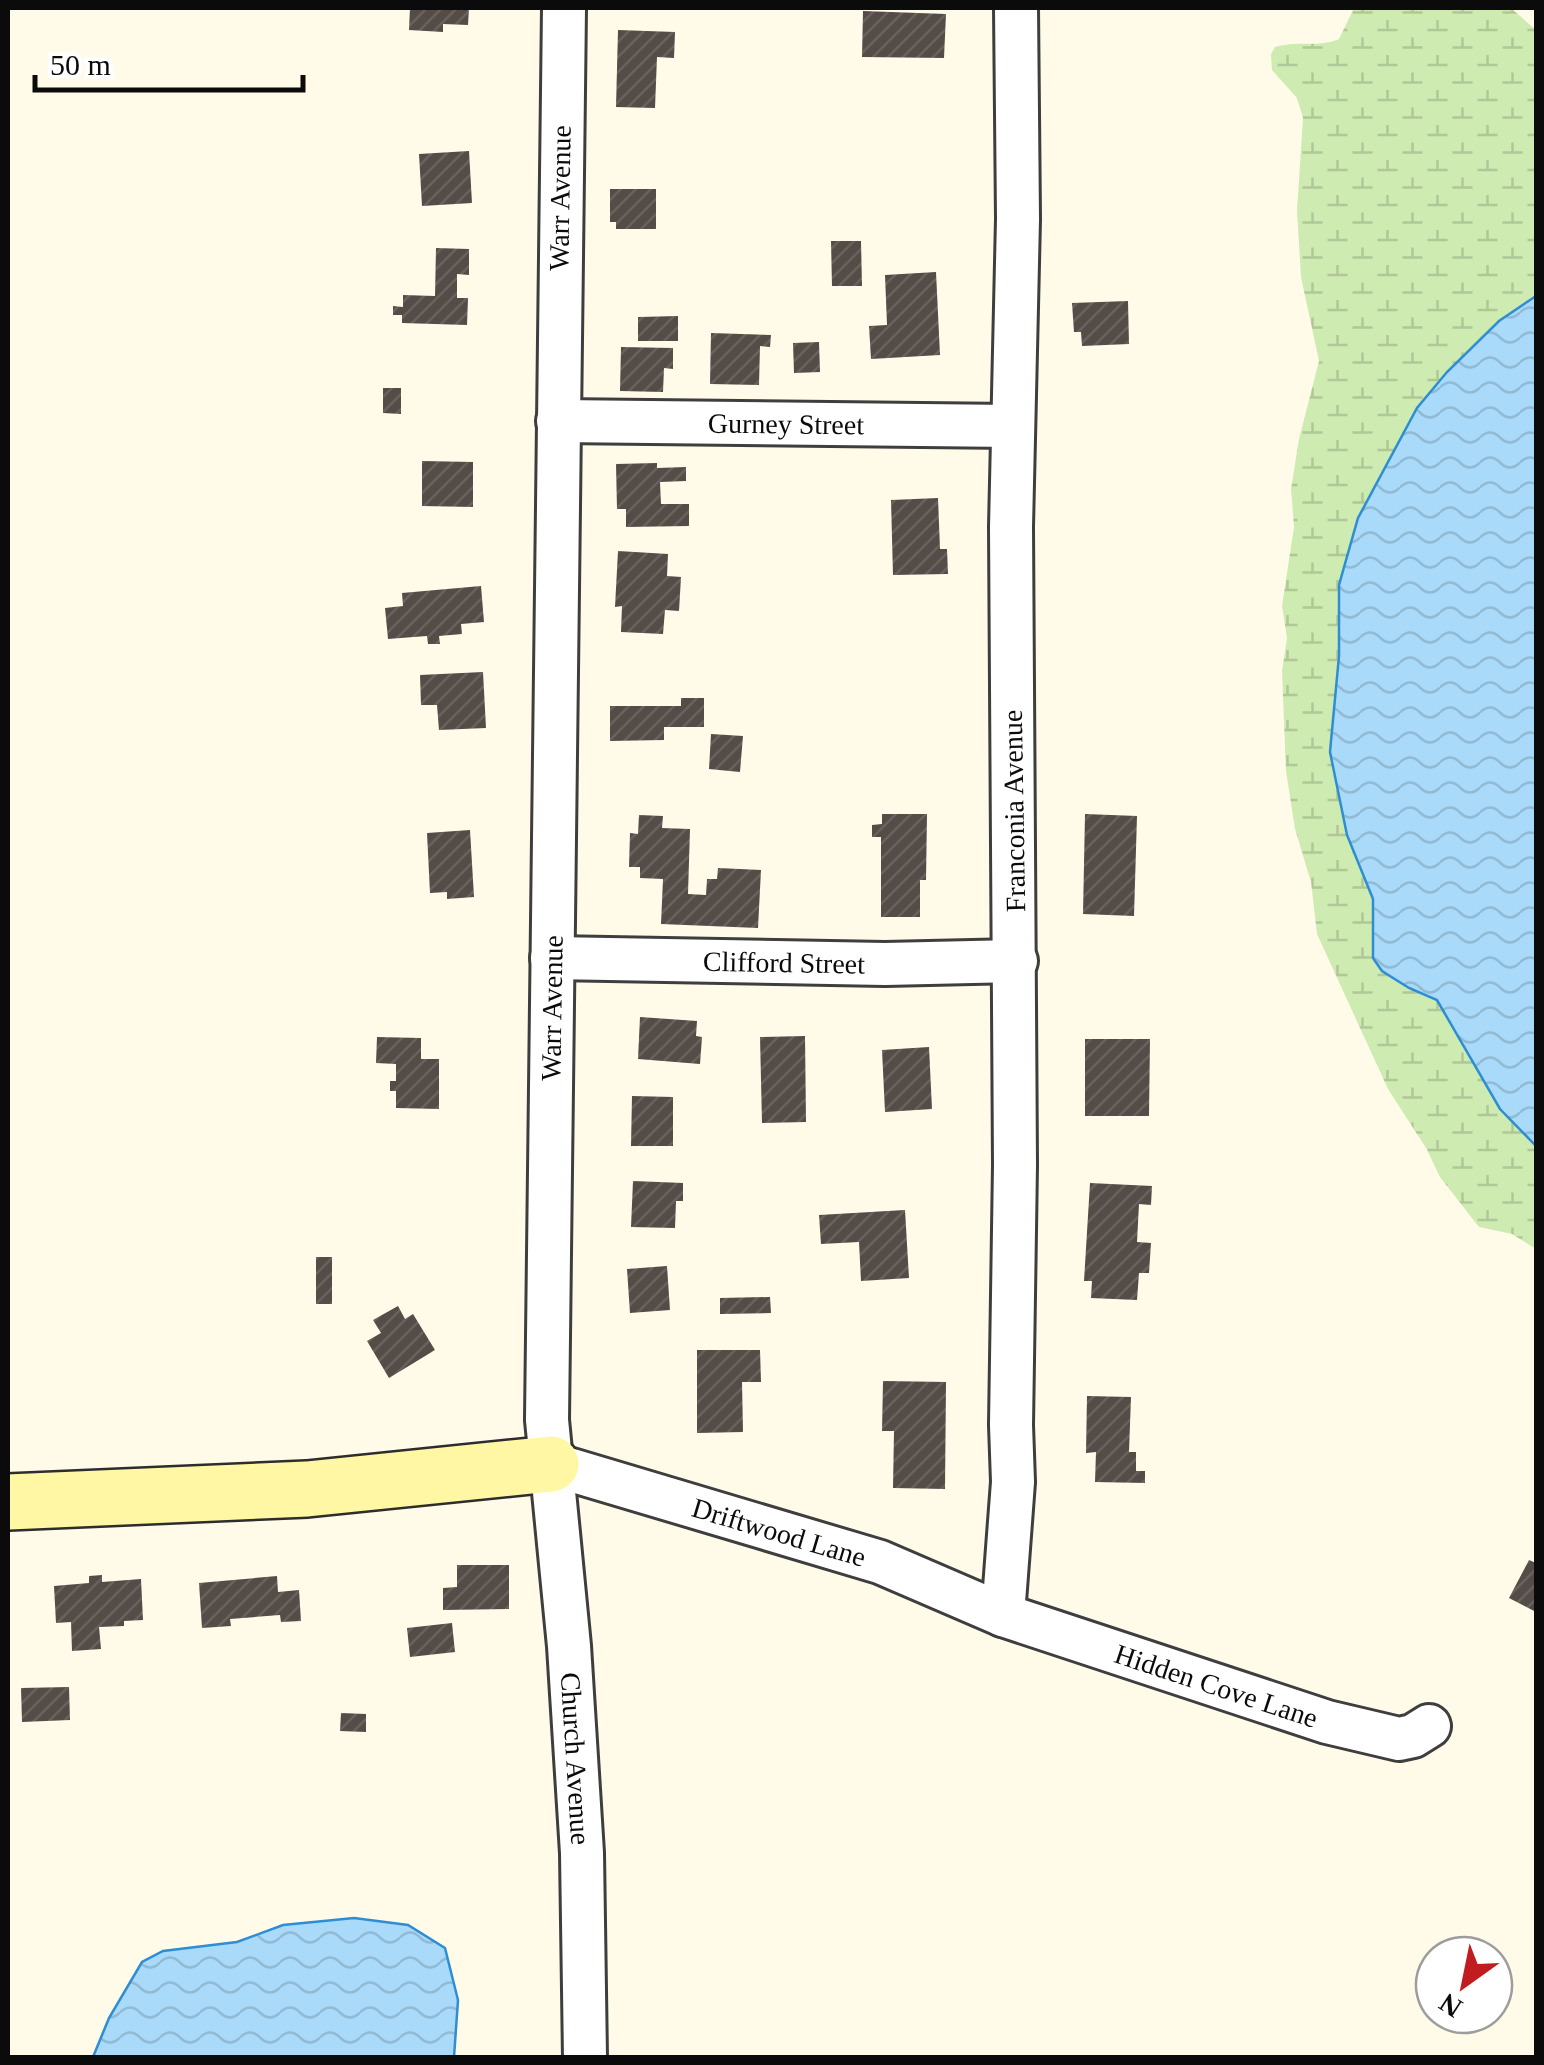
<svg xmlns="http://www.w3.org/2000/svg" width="1544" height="2065" font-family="Georgia,serif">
<defs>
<pattern id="wetland-marsh" width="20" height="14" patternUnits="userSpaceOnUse" patternTransform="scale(2.5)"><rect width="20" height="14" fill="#ceebb1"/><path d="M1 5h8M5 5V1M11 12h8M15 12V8" fill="none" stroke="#b0c897"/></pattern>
<pattern id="water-waves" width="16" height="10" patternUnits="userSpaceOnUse" patternTransform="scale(2.5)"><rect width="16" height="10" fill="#aadaf9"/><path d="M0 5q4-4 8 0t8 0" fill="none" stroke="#91bad4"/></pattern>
<pattern id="building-hatch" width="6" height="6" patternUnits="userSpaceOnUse" patternTransform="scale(2.5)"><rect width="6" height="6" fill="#544c47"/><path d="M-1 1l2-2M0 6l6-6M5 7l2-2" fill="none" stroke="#68615d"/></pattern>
</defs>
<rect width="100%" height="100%" fill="#fffbe8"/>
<path fill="url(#wetland-marsh)" d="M 1354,8 L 1511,8 L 1536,30 L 1536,296 L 1499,321 L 1447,372 L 1417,408 L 1358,518 L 1339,585 L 1339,656 L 1347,835 L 1373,899 L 1373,958 L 1409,988 L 1437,999 L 1499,1109 L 1536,1146 L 1536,1249 L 1512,1234 L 1479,1227 L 1440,1177 L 1426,1148 L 1388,1089 L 1317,934 L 1311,882 L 1295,829 L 1286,771 L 1282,671 L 1287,638 L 1282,606 L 1294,527 L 1291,489 L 1299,439 L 1319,361 L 1301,277 L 1297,211 L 1303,118 L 1297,98 L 1272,70 L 1271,54 L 1275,47 C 1299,40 1317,48 1339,39 Z"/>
<path fill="url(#water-waves)" stroke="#2d8ed4" stroke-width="2.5" d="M 1536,296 L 1536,1146 L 1500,1109 L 1437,1000 L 1409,988 L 1382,971 L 1373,958 L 1373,899 L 1347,835 L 1330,752 L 1339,656 L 1339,585 L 1358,518 L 1417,408 L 1447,372 L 1499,321 Z
M 354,1918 L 408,1925 L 445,1948 L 458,2000 L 454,2057 L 93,2057 L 109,2018 L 142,1962 L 163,1951 L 237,1942 L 283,1925 Z"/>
<path fill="url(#building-hatch)" d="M 410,8 L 469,8 L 468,25 L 443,24 L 443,32 L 409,30 Z
M 863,11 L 946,14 L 944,58 L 862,57 Z
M 618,30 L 675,32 L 674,58 L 657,57 L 655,108 L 616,107 Z
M 469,151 L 472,203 L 422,206 L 419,154 Z
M 610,189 L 656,189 L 656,229 L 616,229 L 616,222 L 610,222 Z
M 831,241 L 861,241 L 862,286 L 832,286 Z
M 436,248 L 469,249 L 469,275 L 457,274 L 457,298 L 468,298 L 467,325 L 402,323 L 402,315 L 393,315 L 393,306 L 403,307 L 403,295 L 435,296 Z
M 936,272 L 940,355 L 871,359 L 869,326 L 887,325 L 885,275 Z
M 1128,301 L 1129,344 L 1082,346 L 1081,332 L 1074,332 L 1072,303 Z
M 678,316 L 678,341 L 638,341 L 638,317 Z
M 711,333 L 771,335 L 770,347 L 760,346 L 759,385 L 710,384 Z
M 819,342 L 820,372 L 794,373 L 793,343 Z
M 621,347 L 673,348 L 673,369 L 664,368 L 663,392 L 620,391 Z
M 383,388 L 401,388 L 401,414 L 383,413 Z
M 422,461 L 473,462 L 473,507 L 422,506 Z
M 657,463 L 657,468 L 686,467 L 686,481 L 660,482 L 661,504 L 689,504 L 689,526 L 626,527 L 626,509 L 617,509 L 616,464 Z
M 938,498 L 940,549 L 947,549 L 948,574 L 893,575 L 891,500 Z
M 618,551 L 668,554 L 667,576 L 681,577 L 679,611 L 665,610 L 663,634 L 621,632 L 622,606 L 615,607 Z
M 481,586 L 484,622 L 461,624 L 462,634 L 439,636 L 440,644 L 428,644 L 427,636 L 388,639 L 385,608 L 403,606 L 402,593 Z
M 483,672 L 486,728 L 439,730 L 437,705 L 421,705 L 420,675 Z
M 681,698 L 704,698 L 704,727 L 664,727 L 664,740 L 610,741 L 610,706 L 681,706 Z
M 711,734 L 743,736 L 740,772 L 709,769 Z
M 882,814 L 927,814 L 926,880 L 920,880 L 920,917 L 881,917 L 881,837 L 872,837 L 872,825 L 882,824 Z
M 1085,814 L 1137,816 L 1134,916 L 1083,914 Z
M 639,815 L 663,816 L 662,828 L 690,829 L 688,894 L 706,895 L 707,879 L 717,879 L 718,868 L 761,870 L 758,928 L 661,924 L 663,879 L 640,878 L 640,867 L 629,867 L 630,833 L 638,834 Z
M 470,830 L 474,897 L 447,899 L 447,892 L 430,893 L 427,833 Z
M 640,1017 L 697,1021 L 696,1036 L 702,1037 L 700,1064 L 638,1059 Z
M 805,1036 L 806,1122 L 762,1123 L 760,1037 Z
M 377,1037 L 421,1038 L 421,1059 L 439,1059 L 439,1109 L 396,1108 L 396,1091 L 390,1091 L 390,1081 L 396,1081 L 396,1064 L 376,1063 Z
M 1085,1039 L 1150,1039 L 1149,1116 L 1085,1116 Z
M 929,1047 L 932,1109 L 885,1112 L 882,1050 Z
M 632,1096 L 673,1097 L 673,1146 L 631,1146 Z
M 633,1181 L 683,1183 L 683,1201 L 676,1201 L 675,1228 L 631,1227 Z
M 1090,1183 L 1152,1186 L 1151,1205 L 1139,1204 L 1137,1242 L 1151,1243 L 1149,1273 L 1139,1273 L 1137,1300 L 1091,1298 L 1092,1281 L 1084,1281 Z
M 905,1210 L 909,1278 L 861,1281 L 859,1242 L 821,1244 L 819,1215 Z
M 316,1257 L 332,1257 L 332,1304 L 316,1304 Z
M 667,1266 L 670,1310 L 630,1313 L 627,1269 Z
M 770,1297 L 771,1313 L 720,1314 L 720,1298 Z
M 398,1306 L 405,1319 L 413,1314 L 435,1350 L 389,1378 L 367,1341 L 381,1333 L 373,1320 Z
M 697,1350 L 760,1350 L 761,1382 L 742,1382 L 743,1432 L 697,1433 Z
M 883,1381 L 946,1382 L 945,1489 L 893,1488 L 894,1431 L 882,1431 Z
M 1087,1396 L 1131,1397 L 1129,1452 L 1136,1452 L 1136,1471 L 1145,1471 L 1145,1483 L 1095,1482 L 1096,1452 L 1086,1453 Z
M 1529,1560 L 1536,1563 L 1536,1612 L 1509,1598 Z
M 457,1565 L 509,1565 L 509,1609 L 443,1610 L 443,1588 L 457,1587 Z
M 102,1575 L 102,1582 L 141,1579 L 143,1620 L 124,1621 L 124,1626 L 99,1627 L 101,1649 L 72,1651 L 71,1622 L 56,1623 L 54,1586 L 89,1583 L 89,1576 Z
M 277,1576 L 278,1592 L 299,1590 L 301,1621 L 281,1622 L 280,1615 L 230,1619 L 231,1626 L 202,1628 L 199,1583 Z
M 452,1623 L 455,1652 L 410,1657 L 407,1628 Z
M 69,1687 L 70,1720 L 22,1722 L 21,1688 Z
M 341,1713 L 366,1714 L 366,1732 L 340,1731 Z"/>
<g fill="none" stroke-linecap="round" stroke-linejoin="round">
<defs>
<g id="street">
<path id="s1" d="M 564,8 L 547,1420 L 569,1646 L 582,1853 L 585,2058"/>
<path id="s2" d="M 558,421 L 1013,426"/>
<path id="s3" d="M 552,958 L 885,964 L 1016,961"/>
<path id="s4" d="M 551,1464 L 880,1562 L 1003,1615 L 1327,1722 L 1399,1739 L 1413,1736 L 1429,1726"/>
<path d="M 1003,1615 L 1013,1482 L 1011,1425 L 1015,1165 L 1011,527 L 1018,219 L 1016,8"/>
</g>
<path id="secondary" d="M 8,1502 L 307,1489 L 551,1464"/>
</defs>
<use href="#street" stroke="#3e3e3e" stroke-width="48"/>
<use href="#secondary" stroke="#2d2d2d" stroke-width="60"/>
<use href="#street" stroke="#fff" stroke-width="42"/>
<use href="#secondary" stroke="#fff7a3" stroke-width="55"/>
</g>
<g text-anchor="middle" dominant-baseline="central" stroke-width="10" stroke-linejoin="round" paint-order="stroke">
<g font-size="28" fill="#0b0b0b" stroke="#fff">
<text transform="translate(560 198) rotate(-89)">Warr Avenue</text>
<text stroke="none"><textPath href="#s2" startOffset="228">Gurney Street</textPath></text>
<text transform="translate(1014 811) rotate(-91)">Franconia Avenue</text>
<text stroke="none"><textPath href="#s3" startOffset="232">Clifford Street</textPath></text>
<text transform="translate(552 1008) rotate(-89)">Warr Avenue</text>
<text stroke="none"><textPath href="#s4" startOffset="238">Driftwood Lane</textPath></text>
<text stroke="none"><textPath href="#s4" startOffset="702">Hidden Cove Lane</textPath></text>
<text stroke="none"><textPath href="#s1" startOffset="1752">Church Avenue</textPath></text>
</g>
</g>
<rect width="1544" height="2065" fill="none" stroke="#0b0b0b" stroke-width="20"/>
<g transform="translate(1464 1985) rotate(213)"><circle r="48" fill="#ffffff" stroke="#9d9d9d" stroke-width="2.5"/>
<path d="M0-8L18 38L0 25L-18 38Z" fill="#c11d21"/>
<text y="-15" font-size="28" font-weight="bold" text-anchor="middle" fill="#0b0b0b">N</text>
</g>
<path d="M35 75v15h268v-15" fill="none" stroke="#0b0b0b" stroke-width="5"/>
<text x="50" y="75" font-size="30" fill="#0b0b0b" stroke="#ffffff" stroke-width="8" paint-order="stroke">50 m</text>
</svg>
